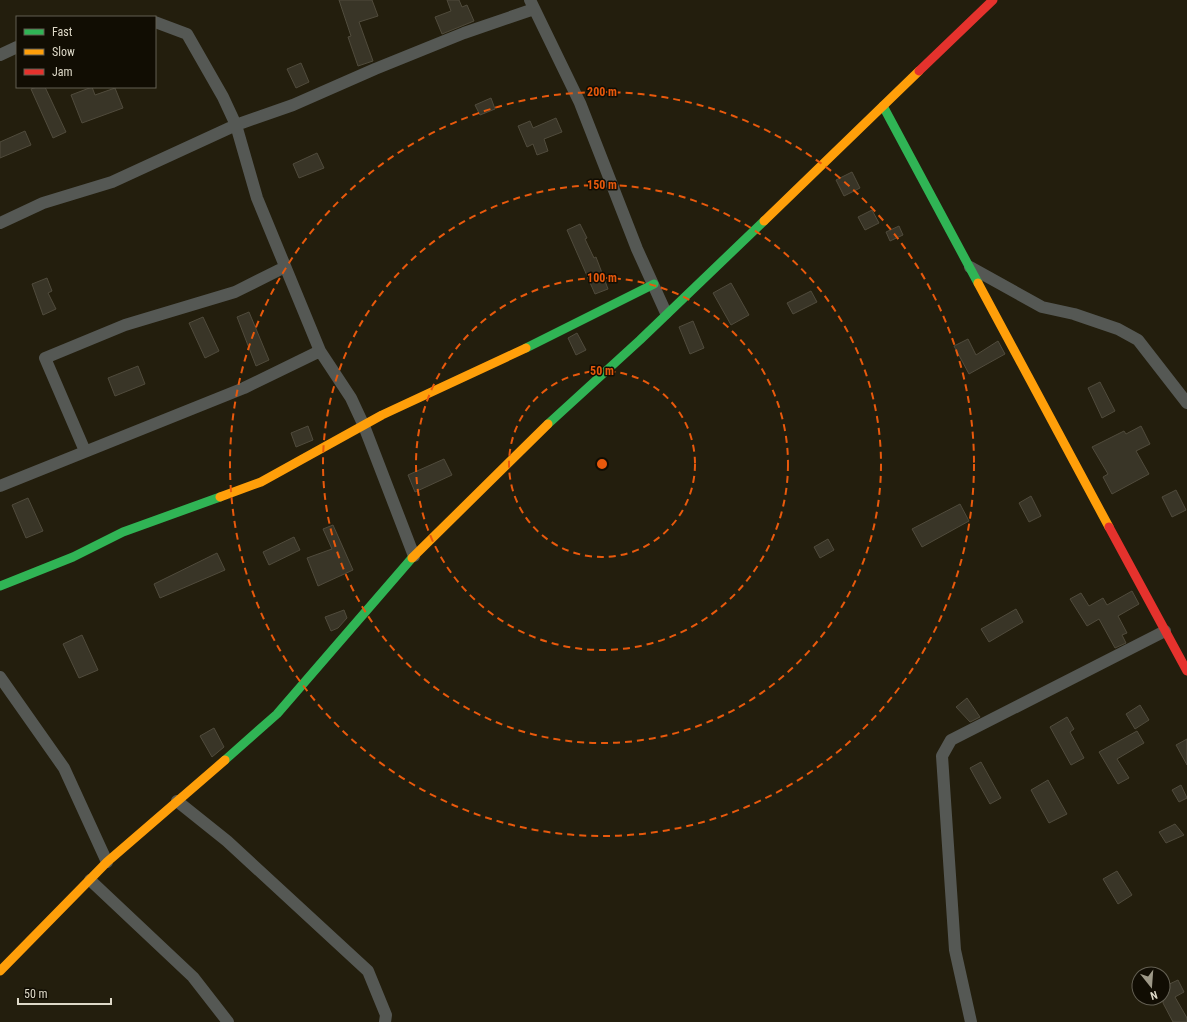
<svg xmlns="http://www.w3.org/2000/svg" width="1187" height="1022" font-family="'Roboto Condensed',sans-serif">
<rect width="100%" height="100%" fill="#231e0d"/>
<path fill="#393527" stroke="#504b3c" d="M 339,0 L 372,0 L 378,16 L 359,22 L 373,61 L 358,66 L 348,37 L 351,36 Z
M 447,0 L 459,0 L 462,7 L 467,5 L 474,21 L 442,34 L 435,17 L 451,11 Z
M 301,63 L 309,82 L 296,88 L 287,69 Z
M 37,87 L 45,87 L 66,132 L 53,138 L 31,89 Z
M 92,87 L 95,95 L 115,88 L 123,108 L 82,123 L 71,95 Z
M 491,98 L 495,109 L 480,115 L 475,105 Z
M 556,118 L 562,132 L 544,139 L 548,151 L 537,155 L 533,144 L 527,147 L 518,126 L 530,121 L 533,128 Z
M 25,131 L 31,145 L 0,158 L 0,142 Z
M 317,153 L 324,168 L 299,178 L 293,164 Z
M 852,172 L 860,188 L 844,196 L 836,180 Z
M 872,210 L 879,223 L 865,230 L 858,217 Z
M 580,224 L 587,238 L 585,239 L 594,258 L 596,257 L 608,289 L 595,294 L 567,230 Z
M 899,226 L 903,235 L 890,241 L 886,232 Z
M 47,278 L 52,291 L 48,293 L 56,309 L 43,315 L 32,284 Z
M 731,283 L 749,315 L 731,325 L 713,293 Z
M 811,291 L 817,302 L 793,314 L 787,303 Z
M 249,312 L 269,360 L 256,366 L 237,317 Z
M 203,317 L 219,351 L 205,358 L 189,323 Z
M 693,321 L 704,348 L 690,354 L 679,327 Z
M 577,333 L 586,350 L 576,355 L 568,338 Z
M 968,339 L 976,355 L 998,341 L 1005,354 L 969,374 L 954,346 Z
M 138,366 L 145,384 L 115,396 L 108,378 Z
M 1100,382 L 1115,411 L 1102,418 L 1088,388 Z
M 308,426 L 313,440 L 296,447 L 291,433 Z
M 1141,426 L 1150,444 L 1136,451 L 1149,474 L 1112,494 L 1103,477 L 1108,474 L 1092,447 L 1124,431 L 1126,434 Z
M 444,459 L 452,475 L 415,492 L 408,475 Z
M 1176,490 L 1186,510 L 1172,517 L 1162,497 Z
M 1031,496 L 1041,516 L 1029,522 L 1019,503 Z
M 28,498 L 43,531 L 26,538 L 12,505 Z
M 960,504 L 969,521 L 922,547 L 912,529 Z
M 333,525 L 353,570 L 318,586 L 307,558 L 332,549 L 323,529 Z
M 294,537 L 300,550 L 269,565 L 263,552 Z
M 828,539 L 834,550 L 820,558 L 814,547 Z
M 217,553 L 225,570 L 160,598 L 154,584 Z
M 1132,591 L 1139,604 L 1118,616 L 1127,633 L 1122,635 L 1126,643 L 1115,648 L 1099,619 L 1087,626 L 1070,599 L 1081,593 L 1089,606 L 1103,598 L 1107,605 Z
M 1016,609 L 1023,622 L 989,642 L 981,629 Z
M 344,610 L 347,618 L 338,628 L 331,631 L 325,617 Z
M 82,635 L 98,670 L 79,678 L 63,644 Z
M 967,698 L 980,717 L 970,722 L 956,707 Z
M 1140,705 L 1149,720 L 1135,729 L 1126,714 Z
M 1067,717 L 1074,729 L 1070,732 L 1084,758 L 1071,765 L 1050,727 Z
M 214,728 L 224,747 L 212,757 L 200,736 Z
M 1137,731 L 1144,743 L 1117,759 L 1129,778 L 1118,784 L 1099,752 Z
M 1187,739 L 1187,765 L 1176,745 Z
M 981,762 L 1001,798 L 990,804 L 970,768 Z
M 1048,780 L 1067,814 L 1049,823 L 1031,790 Z
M 1181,785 L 1187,798 L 1179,802 L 1172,790 Z
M 1175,824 L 1184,835 L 1166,843 L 1159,832 Z
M 1117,871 L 1132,895 L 1118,904 L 1103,879 Z
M 1178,980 L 1184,992 L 1175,997 L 1187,1018 L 1187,1022 L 1173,1022 L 1163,1003 L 1163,987 Z"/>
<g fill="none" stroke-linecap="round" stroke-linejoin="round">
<path stroke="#555854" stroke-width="12" d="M 530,0 L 580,103 L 637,249 L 666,313
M 155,22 L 187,34 L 223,97 L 236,125 L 257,198 L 320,351 L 351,398 L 364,426 L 414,556
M 0,55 L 17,47
M 0,223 L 43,203 L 112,182 L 236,125 L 293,105 L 375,69 L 464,33 L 534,9
M 970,267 L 1042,307 L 1074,314 L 1118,329 L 1138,340 L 1187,403
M 85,451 L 45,358 L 125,325 L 235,292 L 285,267
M 0,486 L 244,388 L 320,351
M 0,677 L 64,768 L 107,862
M 177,801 L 227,841 L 368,971 L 386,1015 L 385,1022
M 90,880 L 193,977 L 228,1022
M 971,1022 L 955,950 L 942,756 L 951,740 L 1165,631"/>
<path stroke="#30b455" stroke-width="9" d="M 883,106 L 978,283
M 526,348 L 654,284
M 548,424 L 640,340 L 764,221
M 0,586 L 73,557 L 123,532 L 220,497
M 225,760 L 277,714 L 412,558"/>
<path stroke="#ff9f0a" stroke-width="9" d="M 764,221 L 919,71
M 978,283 L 1109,527
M 220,497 L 261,482 L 382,415 L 526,348
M 412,558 L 548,424
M 0,971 L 107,862 L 225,760"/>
<path stroke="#e5322d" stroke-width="9" d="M 919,71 L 993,0
M 1109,527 L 1187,671"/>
</g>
<g fill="none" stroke="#e8590c" stroke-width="2" stroke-dasharray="7 5">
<circle cx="602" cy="464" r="93"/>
<circle cx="602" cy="464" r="186"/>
<circle cx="602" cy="464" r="279"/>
<circle cx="602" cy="464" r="372"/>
</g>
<circle cx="602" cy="464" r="6" fill="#e8590c" stroke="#110d03" stroke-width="2"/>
<g font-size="12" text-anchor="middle" font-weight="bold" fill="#e8590c" stroke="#110d03" stroke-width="3" stroke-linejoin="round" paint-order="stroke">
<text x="602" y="96">200 m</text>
<text x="602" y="189">150 m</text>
<text x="602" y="282">100 m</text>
<text x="602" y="375">50 m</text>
</g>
<rect x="16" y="16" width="140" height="72" fill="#110d03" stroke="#635f52"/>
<rect x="24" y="29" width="20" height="6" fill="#30b455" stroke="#635f52"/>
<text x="52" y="36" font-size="12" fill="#ded9c8">Fast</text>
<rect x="24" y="49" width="20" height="6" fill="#ff9f0a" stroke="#635f52"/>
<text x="52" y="56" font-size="12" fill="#ded9c8">Slow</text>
<rect x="24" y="69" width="20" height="6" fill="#e5322d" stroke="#635f52"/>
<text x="52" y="76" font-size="12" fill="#ded9c8">Jam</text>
<g transform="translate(1151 986) rotate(163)"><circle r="19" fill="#110d03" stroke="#635f52"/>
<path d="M0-3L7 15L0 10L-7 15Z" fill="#9d9887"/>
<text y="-6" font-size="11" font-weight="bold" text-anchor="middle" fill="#ded9c8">N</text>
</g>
<path d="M18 998v6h93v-6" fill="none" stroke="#ded9c8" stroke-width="2"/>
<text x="24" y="998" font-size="12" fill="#ded9c8" stroke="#110d03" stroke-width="3" paint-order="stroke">50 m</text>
</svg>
